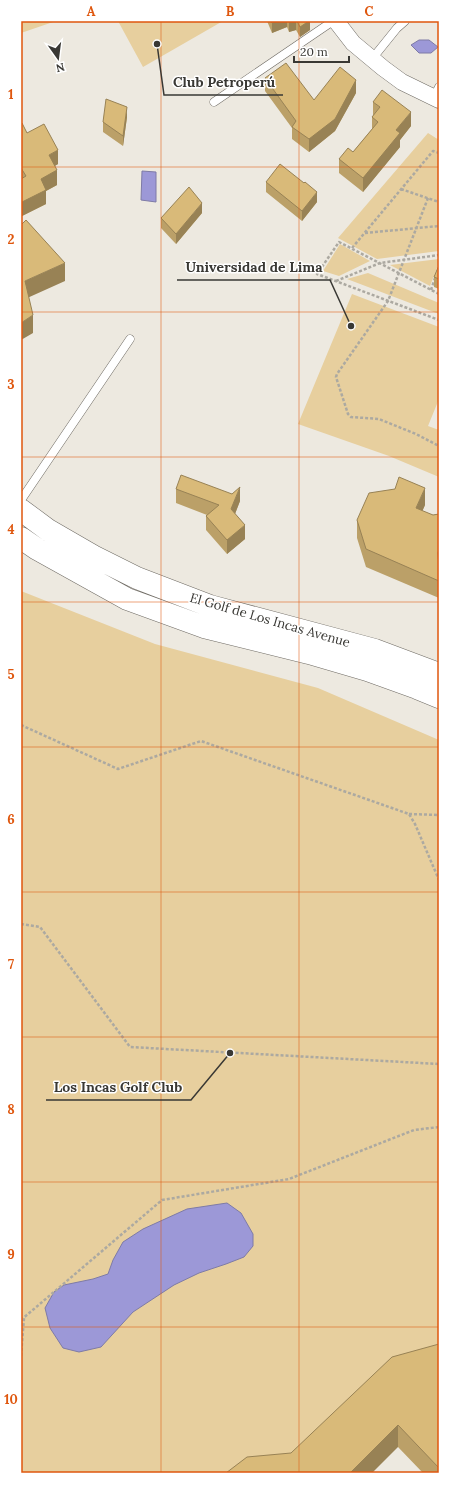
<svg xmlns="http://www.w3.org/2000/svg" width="460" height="1494" font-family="Lora,serif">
<rect width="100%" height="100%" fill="#ede9e0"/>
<path fill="#e7cf9e" d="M 21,21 L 56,21 L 21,33 Z
M 118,21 L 223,21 L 143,67 Z
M 428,133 L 439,140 L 439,251 L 377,259 L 338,238 Z
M 340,244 L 370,261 L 339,276 L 323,271 Z
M 439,259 L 439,263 L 430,286 L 390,265 Z
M 368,273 L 439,303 L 439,314 L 347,279 Z
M 352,294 L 439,327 L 439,399 L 428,426 L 439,430 L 439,477 L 389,456 L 298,424 Z
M 21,591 L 155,644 L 318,688 L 439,740 L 439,1366 L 293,1473 L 21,1473 Z"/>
<path fill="#9c98d7" stroke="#7e7ba6" d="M 419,40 L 429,40 L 438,47 L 431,53 L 419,53 L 411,45 Z
M 142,171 L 156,172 L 156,202 L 141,200 Z
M 227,1203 L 241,1213 L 253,1234 L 253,1246 L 244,1257 L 226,1264 L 199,1273 L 174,1285 L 133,1312 L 101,1347 L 79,1352 L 63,1348 L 50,1328 L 45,1308 L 54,1292 L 64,1285 L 93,1279 L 108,1274 L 113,1260 L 123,1242 L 143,1229 L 187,1209 Z"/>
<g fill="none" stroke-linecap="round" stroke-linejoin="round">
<defs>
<path id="lane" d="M 372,59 L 397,28 L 405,21
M 434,97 L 439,87
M 214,102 L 333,21
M 21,500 L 130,339"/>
<path id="street" d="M 336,21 L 353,43 L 383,68 L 402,82 L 439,100"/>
<path id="secondary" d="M 21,510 L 48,530 L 93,556 L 137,578 L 210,606 L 375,650 L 439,674
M 21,538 L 37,549 L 127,599 L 204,627 L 309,653 L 367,670 L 417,688 L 439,697"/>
</defs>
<use href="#lane" stroke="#6f6b64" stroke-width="9"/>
<use href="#street" stroke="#6f6b64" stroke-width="17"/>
<use href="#secondary" stroke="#6f6b64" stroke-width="23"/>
<path stroke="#aca9a1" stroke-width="2.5" stroke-dasharray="3 2" stroke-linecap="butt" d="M 401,189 L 439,202
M 428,198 L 388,301 L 337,374 L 336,377 L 348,414 L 351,417 L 379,419 L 416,434 L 439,446
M 365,233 L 439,226
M 352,248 L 433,151 L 439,153
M 336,281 L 380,263 L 439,255
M 431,290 L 435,278
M 439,294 L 339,242 L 317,274 L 439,320
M 21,725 L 118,769 L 201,741 L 409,814 L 415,824 L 439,880
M 409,814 L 439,815
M 21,924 L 40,927 L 130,1047 L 439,1064
M 21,1320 L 162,1200 L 289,1179 L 414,1130 L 439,1127
M 21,1356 L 24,1318"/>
<use href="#lane" stroke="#fff" stroke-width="8"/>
<use href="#street" stroke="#fff" stroke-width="16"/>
<use href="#secondary" stroke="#fff" stroke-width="22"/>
</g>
<path fill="#bba068" d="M 267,21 L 310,21 L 310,30 L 300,37 L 296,30 L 289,32 L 287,27 L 272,33 Z
M 265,78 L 314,100 L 356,93 L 335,131 L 309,152 L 292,139 L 292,128 L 265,91 Z
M 373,102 L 411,126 L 400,140 L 400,147 L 363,192 L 339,173 L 339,159 L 353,152 L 372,129 L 372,117 L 373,116 Z
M 127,117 L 123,146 L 103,132 L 103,122 Z
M 21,123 L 27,133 L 58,164 L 55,166 L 57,185 L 46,191 L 46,204 L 22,216 L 21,215 Z
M 266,182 L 317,202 L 302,221 L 266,192 Z
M 202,213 L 176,244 L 161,228 L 161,218 Z
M 439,265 L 439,289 L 434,287 L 434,277 Z
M 176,489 L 240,501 L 235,514 L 245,539 L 227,554 L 206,530 L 206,516 L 207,515 L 176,503 Z
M 425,505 L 422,511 L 433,515 L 439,514 L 439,598 L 366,567 L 357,538 L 357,520 Z
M 439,1344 L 439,1473 L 423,1473 L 398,1447 L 291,1453 Z"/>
<path fill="#988255" d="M 277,21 L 287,21 L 287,27 L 272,33 L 272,23 Z
M 291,21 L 296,21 L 296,30 L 289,32 L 289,22 Z
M 309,21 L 310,21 L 310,30 L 300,37 L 300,27 Z
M 356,80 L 356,93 L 335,131 L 309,152 L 309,139 Z
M 127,107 L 127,117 L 123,146 L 123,136 Z
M 411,112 L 411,126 L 400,140 L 400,147 L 363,192 L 363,178 L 396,130 Z
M 58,150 L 58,164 L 49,169 L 49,155 Z
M 57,170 L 57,185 L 46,191 L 46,204 L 22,216 L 22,202 L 41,179 Z
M 317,192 L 317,202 L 302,221 L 302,211 Z
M 202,203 L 202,213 L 176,244 L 176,234 Z
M 65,263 L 65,281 L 25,299 L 25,281 Z
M 33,315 L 33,333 L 21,340 L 21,323 Z
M 240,487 L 240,501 L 231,524 L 231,509 Z
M 425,488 L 425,505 L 416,526 L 416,508 Z
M 245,525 L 245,539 L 227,554 L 227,540 Z
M 439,549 L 439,566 L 438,553 Z
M 398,1425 L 398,1447 L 372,1473 L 350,1473 Z"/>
<path fill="#d9ba79" stroke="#988255" d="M 271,21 L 277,21 L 272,23 Z
M 297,21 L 309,21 L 300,27 Z
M 286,63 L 314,100 L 340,67 L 356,80 L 335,119 L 309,139 L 292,127 L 296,121 L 265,78 Z
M 382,90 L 411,112 L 396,130 L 400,133 L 363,178 L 339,159 L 348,148 L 353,152 L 378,122 L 372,117 L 380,107 L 373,102 Z
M 106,99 L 127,107 L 123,136 L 103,122 Z
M 21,123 L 22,123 L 27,133 L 44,124 L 58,150 L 49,155 L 57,170 L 41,179 L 46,190 L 22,202 L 21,201 L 21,179 L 26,176 L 21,168 Z
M 280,164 L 304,183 L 305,182 L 317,192 L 302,211 L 266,182 Z
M 189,187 L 202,203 L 176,234 L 161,218 Z
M 26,220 L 65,263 L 25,281 L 33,315 L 21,323 L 21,225 Z
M 439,265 L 439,279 L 434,277 Z
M 181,475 L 232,494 L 240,487 L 231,509 L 245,525 L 227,540 L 206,516 L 219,505 L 176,489 Z
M 399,477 L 425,488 L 416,508 L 433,515 L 439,514 L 439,549 L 438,553 L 439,566 L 439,581 L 366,549 L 357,520 L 369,493 L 395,489 Z
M 439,1344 L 439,1468 L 398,1425 L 350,1473 L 226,1473 L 247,1457 L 291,1453 L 392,1357 Z"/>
<path fill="none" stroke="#df570e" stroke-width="1" stroke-opacity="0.55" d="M 161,21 L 161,1473M 299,21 L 299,1473M 21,167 L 439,167M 21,312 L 439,312M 21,457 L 439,457M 21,602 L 439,602M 21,747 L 439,747M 21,892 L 439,892M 21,1037 L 439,1037M 21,1182 L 439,1182M 21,1327 L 439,1327"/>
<g text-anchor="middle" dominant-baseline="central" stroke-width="3" stroke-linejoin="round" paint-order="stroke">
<g font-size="13" fill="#393834" stroke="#fff">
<text transform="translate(270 620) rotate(16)">El Golf de Los Incas Avenue</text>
</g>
</g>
<path fill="none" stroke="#393834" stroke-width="1.5" d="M157 44L164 95H283M351 326L330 280H177M230 1053L191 1100H46"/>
<g fill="#393834" stroke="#fff" stroke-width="1.5">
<circle cx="157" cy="44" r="4"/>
<circle cx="351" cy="326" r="4"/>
<circle cx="230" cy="1053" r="4"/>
</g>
<g font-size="14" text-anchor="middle" font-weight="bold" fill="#393834" stroke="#fff" stroke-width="3" stroke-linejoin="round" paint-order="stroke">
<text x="224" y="87">Club Petroperú</text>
<text x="254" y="272">Universidad de Lima</text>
<text x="118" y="1092">Los Incas Golf Club</text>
</g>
<rect width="460" height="1494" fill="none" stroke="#ffffff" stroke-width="44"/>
<g transform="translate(58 58) rotate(166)" stroke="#ffffff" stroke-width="3" paint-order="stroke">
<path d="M0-3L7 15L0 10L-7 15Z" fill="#393834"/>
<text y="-6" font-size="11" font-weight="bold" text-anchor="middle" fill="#393834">N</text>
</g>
<path d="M294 56v6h55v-6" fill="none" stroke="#393834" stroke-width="2"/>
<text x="300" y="56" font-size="12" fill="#393834" stroke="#ffffff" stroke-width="3" paint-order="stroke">20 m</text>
<rect x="22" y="22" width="416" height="1450" fill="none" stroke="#df570e" stroke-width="1.5"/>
<g font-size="13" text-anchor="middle" font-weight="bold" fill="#df570e">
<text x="91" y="16">A</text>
<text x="230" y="16">B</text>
<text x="369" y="16">C</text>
<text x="11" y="99">1</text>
<text x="11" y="244">2</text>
<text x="11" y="389">3</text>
<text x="11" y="534">4</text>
<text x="11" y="679">5</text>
<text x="11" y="824">6</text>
<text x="11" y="969">7</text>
<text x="11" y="1114">8</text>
<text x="11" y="1259">9</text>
<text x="11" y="1404">10</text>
</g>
</svg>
